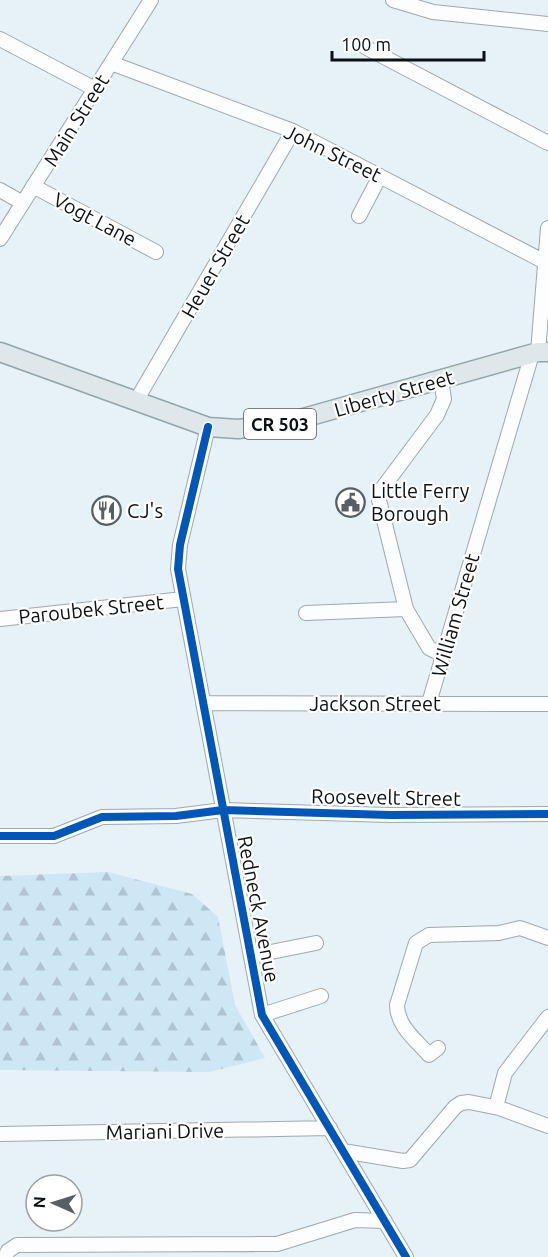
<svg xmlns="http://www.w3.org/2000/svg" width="548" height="1257" font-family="Ubuntu,sans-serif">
<defs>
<pattern id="forest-firs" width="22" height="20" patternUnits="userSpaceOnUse" patternTransform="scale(1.5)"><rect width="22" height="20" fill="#cee7f5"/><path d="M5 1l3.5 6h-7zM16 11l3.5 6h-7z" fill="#b0c5d1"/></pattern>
</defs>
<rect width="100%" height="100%" fill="#e6f1f8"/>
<path fill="url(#forest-firs)" d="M 108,872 L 192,894 L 218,917 L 235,1005 L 265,1058 L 209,1072 L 0,1070 L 0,876 Z"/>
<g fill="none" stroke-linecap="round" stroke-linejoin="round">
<defs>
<path id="minor" d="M 393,0 L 433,12 L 548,24
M 0,39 L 95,89
M 365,47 L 548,143
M 111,63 L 293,131 L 545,262
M 33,186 L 156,252
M 0,190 L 23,203
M 359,216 L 380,176
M 0,239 L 151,0
M 538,352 L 548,228
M 136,401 L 293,131
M 208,427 L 180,545 L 178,569 L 262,1015 L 406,1257
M 406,609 L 379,500 L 381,490 L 437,415 L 444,399 L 441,380
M 306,613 L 406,609 L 429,648 L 443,655
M 0,619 L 183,599
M 203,703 L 548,704
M 429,703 L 532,354
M 0,836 L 54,836 L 102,817 L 176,816 L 223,810 L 390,815 L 548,814
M 251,956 L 316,943
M 262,1015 L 321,996
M 438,1048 L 429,1055 C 416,1040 397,1026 397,1005 L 416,943 L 429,935 L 499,933 L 520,928 L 548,938
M 496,1107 L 505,1073 L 548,1017
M 0,1134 L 330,1128
M 343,1151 L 403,1161 L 410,1160 L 455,1107 L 461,1103 L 469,1102 L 499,1108 L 548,1126
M 5,1257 L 8,1251 L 17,1245 L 277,1244 L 355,1220 L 385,1221"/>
<path id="major" d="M 0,352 L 208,427 L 238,429 L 282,424 L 538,352 L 548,352"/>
</defs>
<use href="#minor" stroke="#a0a8ae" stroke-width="16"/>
<use href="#major" stroke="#92a6aa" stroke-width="21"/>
<use href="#minor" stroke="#fbfdfe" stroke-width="14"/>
<use href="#major" stroke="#dee8ea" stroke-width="18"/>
<defs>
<path id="cycleway" d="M 208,427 L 180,545 L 178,569 L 262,1015 L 406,1257
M 0,836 L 54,836 L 102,817 L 176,816 L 223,810 L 390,815 L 548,814"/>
</defs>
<use href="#cycleway" stroke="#fff" stroke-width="11"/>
<use href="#cycleway" stroke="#0057b8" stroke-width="8"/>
</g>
<defs>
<symbol id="civic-ring" viewBox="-11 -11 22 22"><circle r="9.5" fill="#fff" stroke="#575f64" stroke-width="1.5"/><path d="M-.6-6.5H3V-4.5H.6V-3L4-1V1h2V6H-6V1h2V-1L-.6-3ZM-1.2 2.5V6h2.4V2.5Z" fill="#575f64"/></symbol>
<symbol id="restaurant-ring" viewBox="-11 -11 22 22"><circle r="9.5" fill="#fff" stroke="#575f64" stroke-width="1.5"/><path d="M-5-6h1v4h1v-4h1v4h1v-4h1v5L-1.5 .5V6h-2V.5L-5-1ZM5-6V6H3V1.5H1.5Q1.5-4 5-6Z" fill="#575f64"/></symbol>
</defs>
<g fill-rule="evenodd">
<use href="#civic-ring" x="334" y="486" width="33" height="33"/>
<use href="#restaurant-ring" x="90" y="494" width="33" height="33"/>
</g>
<g text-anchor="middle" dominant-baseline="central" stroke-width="4.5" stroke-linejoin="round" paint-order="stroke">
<rect fill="#fff" stroke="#54585b" stroke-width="1.5" x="244" y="409" width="72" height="30" rx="4.5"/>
<g font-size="18" font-weight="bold" fill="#0a1115">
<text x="280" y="424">CR 503</text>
</g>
<g font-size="20" fill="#0a1115" stroke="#fff">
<text transform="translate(76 120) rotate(-58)">Main Street</text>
<text transform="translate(333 153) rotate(26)">John Street</text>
<text transform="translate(95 219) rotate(28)">Vogt Lane</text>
<text transform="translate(215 266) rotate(-60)">Heuer Street</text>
<text transform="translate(394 393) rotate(-16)">Liberty Street</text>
<text transform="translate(91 609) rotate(-6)">Paroubek Street</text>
<text transform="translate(455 615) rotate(-74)">William Street</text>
<text x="375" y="703">Jackson Street</text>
<text transform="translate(386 797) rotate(1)">Roosevelt Street</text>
<text transform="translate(259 909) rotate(79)">Redneck Avenue</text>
<text transform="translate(165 1131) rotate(-1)">Mariani Drive</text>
</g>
<g font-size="20" fill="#0a1115" stroke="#fff" text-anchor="start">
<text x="371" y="490">Little Ferry<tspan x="371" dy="23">Borough</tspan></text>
<text x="127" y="510">CJ's</text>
</g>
</g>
<g transform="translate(54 1203) rotate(273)"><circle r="28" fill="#ffffff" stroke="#9da0a1" stroke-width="1.5"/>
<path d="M0-4.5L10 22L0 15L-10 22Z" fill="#575f64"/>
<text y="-9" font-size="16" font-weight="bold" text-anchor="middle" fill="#0a1115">N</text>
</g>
<path d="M332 51v9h152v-9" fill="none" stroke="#0a1115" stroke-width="3"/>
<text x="341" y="51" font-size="18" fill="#0a1115" stroke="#ffffff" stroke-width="4.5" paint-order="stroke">100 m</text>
</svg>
